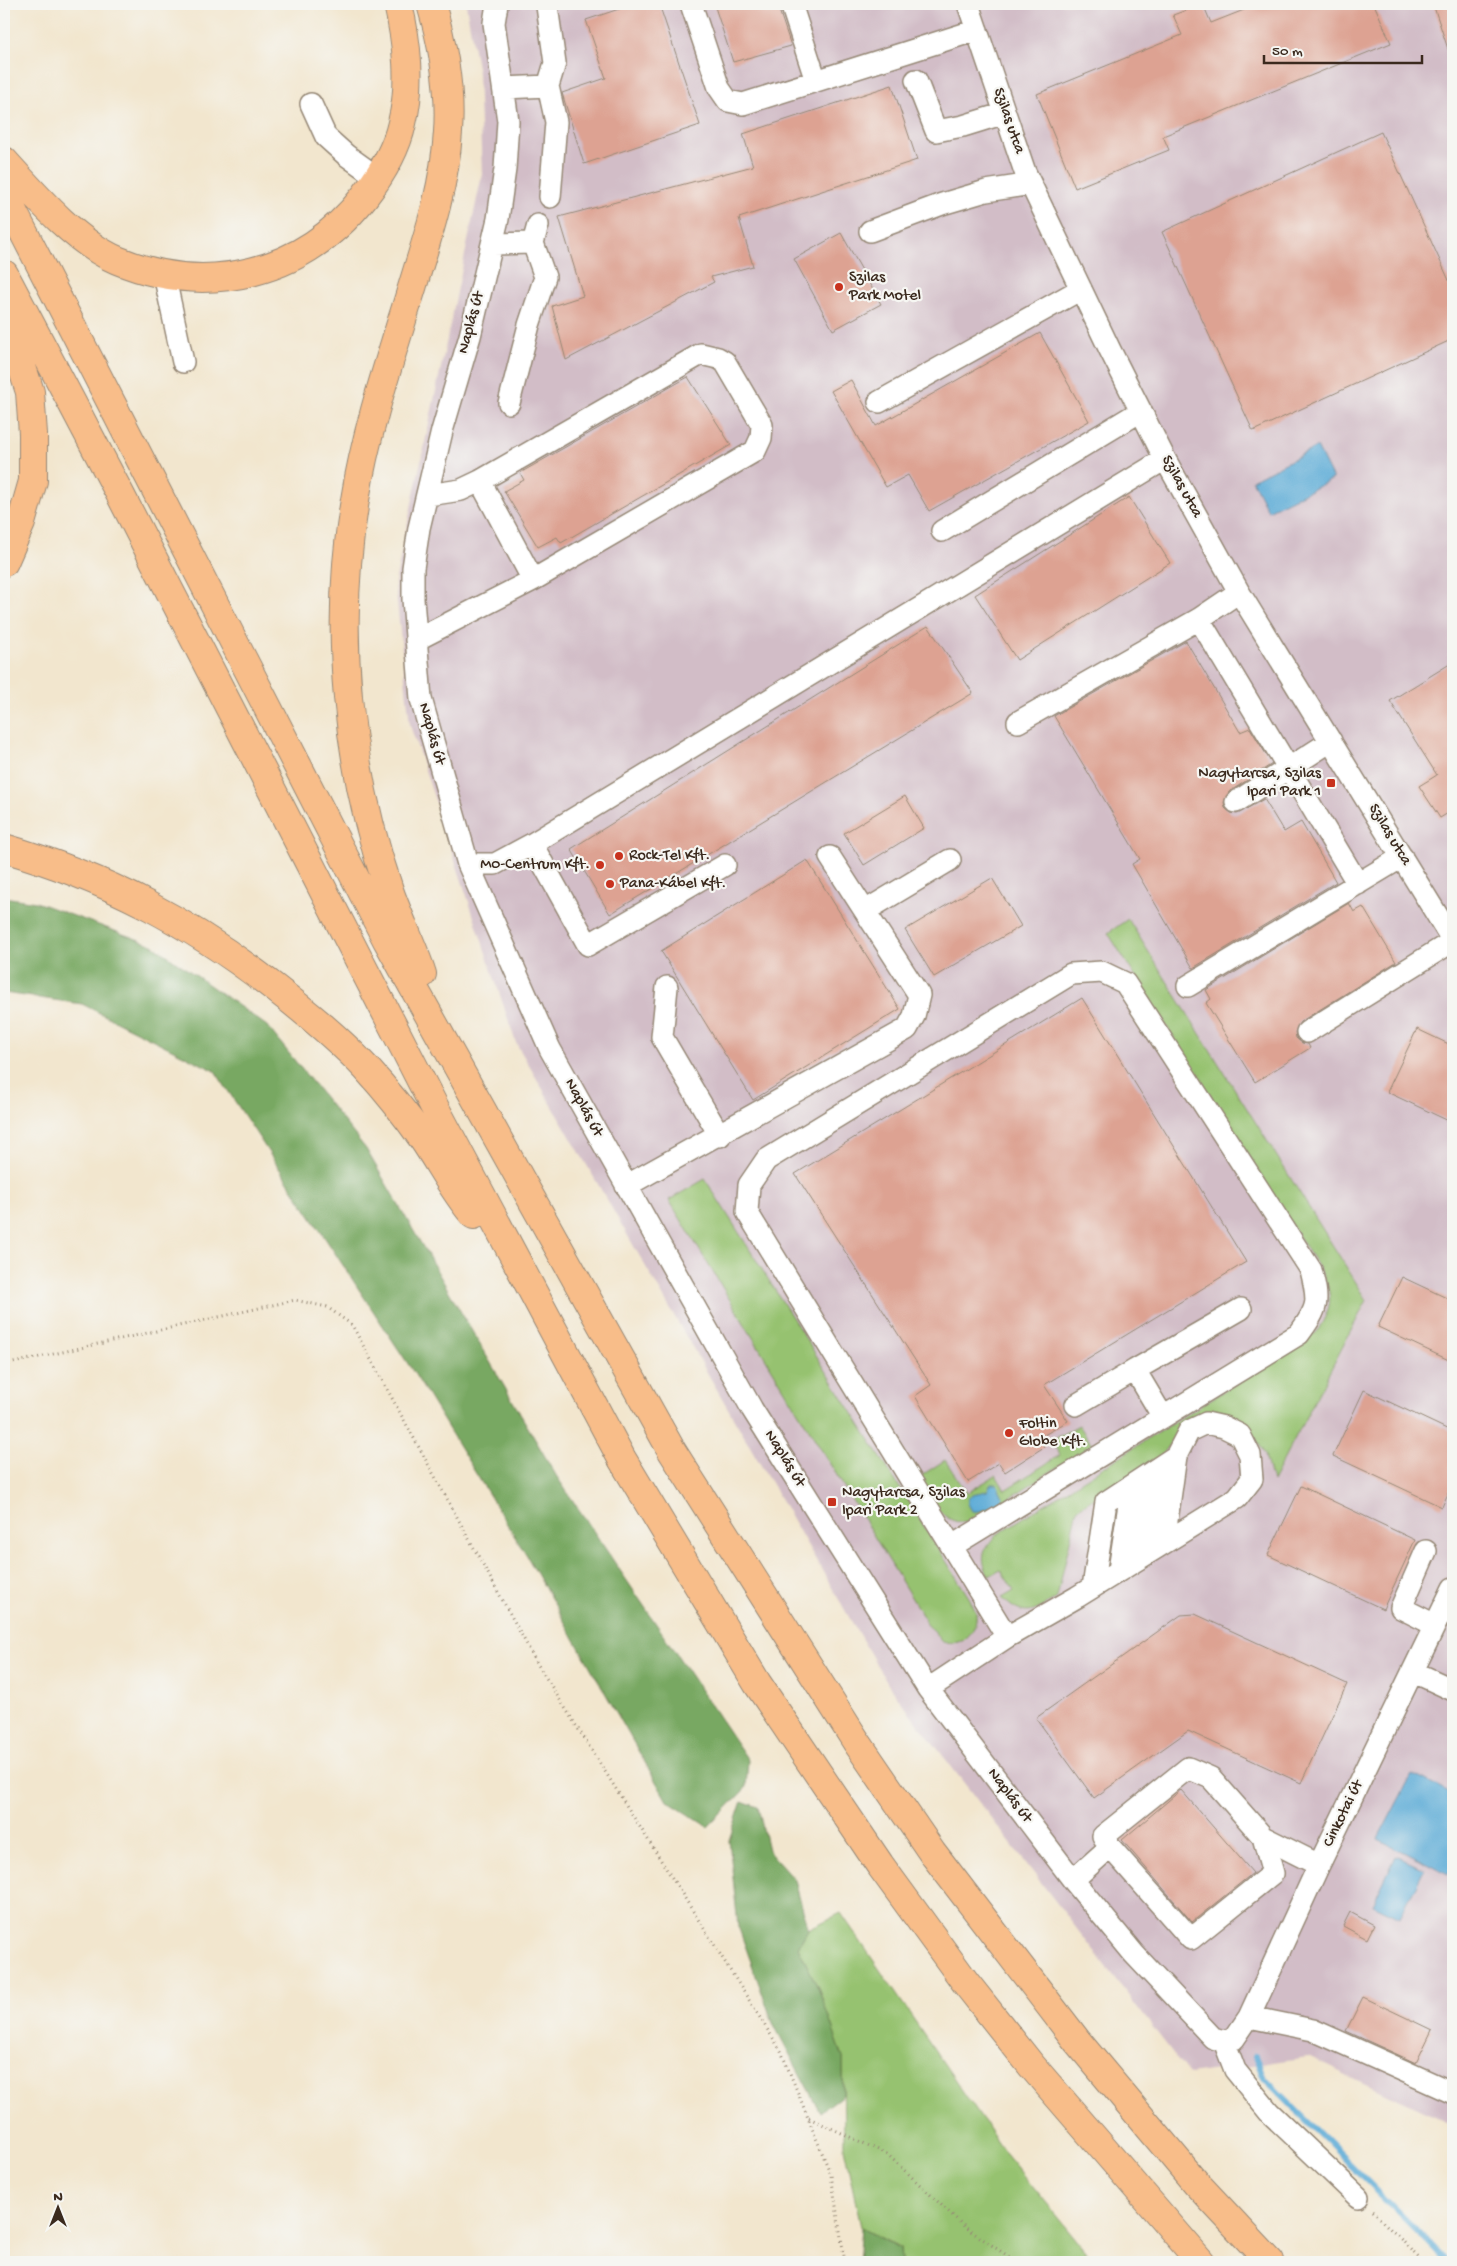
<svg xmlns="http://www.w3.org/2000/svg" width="1457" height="2266" font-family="'Gochi Hand',sans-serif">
<rect width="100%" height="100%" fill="#f6f6f2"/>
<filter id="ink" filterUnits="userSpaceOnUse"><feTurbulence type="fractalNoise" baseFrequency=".02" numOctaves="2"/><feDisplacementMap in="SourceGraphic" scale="10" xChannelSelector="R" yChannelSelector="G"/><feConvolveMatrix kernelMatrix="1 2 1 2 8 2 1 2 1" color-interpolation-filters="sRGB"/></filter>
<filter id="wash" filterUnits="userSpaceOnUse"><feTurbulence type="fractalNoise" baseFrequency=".0096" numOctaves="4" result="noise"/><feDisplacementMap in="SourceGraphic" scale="20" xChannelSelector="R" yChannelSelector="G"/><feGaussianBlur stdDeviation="1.12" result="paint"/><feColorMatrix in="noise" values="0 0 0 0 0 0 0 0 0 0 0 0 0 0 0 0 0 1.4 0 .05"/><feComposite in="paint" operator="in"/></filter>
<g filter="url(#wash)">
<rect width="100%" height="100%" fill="#f2e6ce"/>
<path fill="#d2bdc7" d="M 466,4 L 1453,4 L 1453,2125 L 1308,2057 L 1189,2074 L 889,1686 L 516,1043 L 410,725 L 395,583 L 482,175 L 478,73 Z"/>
<path fill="#96c26f" stroke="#687646" d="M 1128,919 L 1367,1300 L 1272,1482 L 1265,1455 L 1251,1430 L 1230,1420 L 1182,1429 L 1162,1455 L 1077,1509 L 1057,1598 C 1033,1614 1024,1619 1002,1598 L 1014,1591 L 1001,1570 L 989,1576 C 979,1558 983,1550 996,1535 L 1317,1332 C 1335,1301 1333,1295 1317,1265 L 1108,933 Z
M 705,1179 L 970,1599 C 971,1603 975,1609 976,1613 C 978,1633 961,1648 943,1641 C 937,1638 931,1629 927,1623 L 669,1200 Z
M 1079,1425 L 1092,1445 L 972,1522 C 939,1526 934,1501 919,1477 L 945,1460 L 967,1493 L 996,1475 L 1005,1490 L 1060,1455 L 1051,1441 Z
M 841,1913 L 1005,2153 L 1094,2262 L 901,2262 L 900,2248 L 861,2227 L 844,2148 L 843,2058 L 819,1990 L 798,1947 L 808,1929 Z"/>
<path fill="#78a862" stroke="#5a6940" d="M 4,897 L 36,902 L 153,945 L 267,1026 L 366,1149 L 557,1477 L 748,1760 L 746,1788 L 708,1827 L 667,1801 L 528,1558 L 414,1373 L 215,1071 L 82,1004 L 4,993 Z
M 742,1801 L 758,1807 L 768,1850 L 795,1880 L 808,1929 L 798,1947 L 819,1990 L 843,2058 L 843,2095 L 820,2112 L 773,2023 L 738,1926 L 729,1840 Z
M 861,2227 L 900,2249 L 901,2262 L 858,2262 Z"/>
<path fill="#5dacd7" stroke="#4c6b7a" d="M 1317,447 L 1333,479 L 1268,511 L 1252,480 Z
M 991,1484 L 997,1484 L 1003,1497 C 998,1506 982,1513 972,1511 L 968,1504 L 968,1499 L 972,1494 L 987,1491 Z
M 1412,1774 L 1453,1795 L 1453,1866 L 1448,1875 L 1378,1839 Z
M 1396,1856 L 1424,1869 L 1400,1917 L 1373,1904 Z"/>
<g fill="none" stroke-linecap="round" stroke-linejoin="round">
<path stroke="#5dacd7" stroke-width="6" d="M 1255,2056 L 1264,2078 L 1448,2262"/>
</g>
<g id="blocks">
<path fill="#dda292" d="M 634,4 L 659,4 L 700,125 L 584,164 L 562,93 L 606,78 L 586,20 Z
M 714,4 L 777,4 L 791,46 L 733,62 Z
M 1203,4 L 1211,23 L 1259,4 L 1374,4 L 1391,43 L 1163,136 L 1169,150 L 1075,188 L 1037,94 L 1182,35 L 1173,15 Z
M 1433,4 L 1453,4 L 1453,54 L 1450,55 Z
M 892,85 L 917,160 L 739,218 L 753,266 L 711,277 L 714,282 L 566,360 L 552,306 L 583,296 L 559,217 L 753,166 L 743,134 Z
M 1381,132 L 1453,289 L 1453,339 L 1253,431 L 1162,232 Z
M 841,233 L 881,304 L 833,330 L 794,259 Z
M 1040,333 L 1089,421 L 929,511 L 908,475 L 886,487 L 831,391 L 851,380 L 876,426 Z
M 688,377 L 731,445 L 561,543 L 557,537 L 538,547 L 504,491 L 524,480 L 520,473 Z
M 1129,497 L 1170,563 L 1017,660 L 975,595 Z
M 928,626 L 973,693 L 610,914 L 571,849 Z
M 1186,641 L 1240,732 L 1250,728 L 1272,764 L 1229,792 L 1224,802 L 1225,808 L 1231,813 L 1237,814 L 1264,799 L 1284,832 L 1301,822 L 1336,882 L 1193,968 L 1132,864 L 1140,859 L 1054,716 Z
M 1453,662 L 1453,810 L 1440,818 L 1419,786 L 1437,775 L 1390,701 Z
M 905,796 L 924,828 L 864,865 L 844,833 Z
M 807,860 L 900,1009 L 753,1100 L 661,951 Z
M 992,878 L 1021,926 L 934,977 L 905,930 Z
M 1349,903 L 1354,912 L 1363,907 L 1396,962 L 1300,1022 L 1295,1032 L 1296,1038 L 1302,1043 L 1308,1044 L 1310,1048 L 1255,1082 L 1206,1003 L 1211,999 L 1206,990 Z
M 1082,998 L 1246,1262 L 1044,1385 L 1068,1421 L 1039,1438 L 1044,1447 L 1005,1472 L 999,1463 L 968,1482 L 915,1396 L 931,1385 L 795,1174 Z
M 1417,1029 L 1453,1046 L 1453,1123 L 1387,1092 Z
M 1402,1277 L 1453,1301 L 1453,1362 L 1378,1327 Z
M 1364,1390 L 1453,1432 L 1453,1482 L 1442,1507 L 1333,1456 Z
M 1301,1486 L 1415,1540 L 1383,1609 L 1268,1555 Z
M 1195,1614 L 1347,1684 L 1301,1783 L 1188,1731 L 1094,1798 L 1036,1718 L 1181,1615 Z
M 1181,1790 L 1253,1873 L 1192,1922 L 1122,1840 Z
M 1350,1912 L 1374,1925 L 1367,1939 L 1343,1926 Z
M 1363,1997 L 1432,2030 L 1416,2063 L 1346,2031 Z"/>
</g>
</g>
<g filter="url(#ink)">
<use href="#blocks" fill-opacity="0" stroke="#968876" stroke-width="1"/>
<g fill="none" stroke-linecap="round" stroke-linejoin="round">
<defs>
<path id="minor" d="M 497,4 L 494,23 L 508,121 L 505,169 L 498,219 L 470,336 L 442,431 L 419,528 L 413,568 L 413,599 L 421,699 L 468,864 L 550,1049 L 752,1409 L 928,1689 L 1073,1880 L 1134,1954 L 1213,2038 L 1224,2041 L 1234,2039 L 1249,2017 L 1319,1865 L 1453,1588
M 691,4 L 719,88 L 728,101 L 743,104 L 977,30
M 791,4 L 816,81
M 968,4 L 1025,172 L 1110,350 L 1165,459 L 1239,592 L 1453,941
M 916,80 L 936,131 L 963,126 L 1005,113
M 548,86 L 556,122 L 550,197
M 504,88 L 548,86 L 555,63 L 547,6
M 311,104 L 326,137 L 346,155 L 378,178
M 870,231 L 942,204 L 986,191 L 1031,184
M 493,244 L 533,243
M 164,274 L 183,362
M 879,402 L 1081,289
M 509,403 L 529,325 L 545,277 L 533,243 L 538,225
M 480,481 L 533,580
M 942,531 L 1141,411
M 1199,619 L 1358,884
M 416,640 L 533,580 L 755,451 L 761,438 L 762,425 L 725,362 L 718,358 L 701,354 L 480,481 L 461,490 L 428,495
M 1018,722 L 1199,619 L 1239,592
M 1236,802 L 1331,741
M 532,844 L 588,945 L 725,865
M 468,864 L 495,864 L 532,844 L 1165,459
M 865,911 L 950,860
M 1188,986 L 1402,857
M 667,987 L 662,1037 L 720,1136
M 1307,1032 L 1453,941
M 626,1186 L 907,1029 L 914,1016 L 919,995 L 830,857
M 1135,1370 L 1241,1309
M 1076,1405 L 1135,1370 L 1163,1417
M 1164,1542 L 1176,1456
M 952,1546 L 1299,1334 C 1319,1307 1319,1302 1311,1270 L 1125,983 L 1102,972 L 1071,974 L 766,1160 L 749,1185 L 747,1212 L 1007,1637
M 1426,1551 L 1401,1608 L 1435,1625
M 1142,1556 L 1154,1471
M 1119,1570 L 1132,1485
M 1414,1672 L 1453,1690
M 928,1689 L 1007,1637 L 1077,1597 L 1237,1498 L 1252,1479 L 1250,1455 L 1240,1435 L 1224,1427 L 1206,1423 L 1189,1431 L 1176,1456 L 1106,1502 L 1093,1587
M 1110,1847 L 1103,1836 L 1188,1768 L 1211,1778 L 1263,1837 L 1319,1865
M 1073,1880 L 1110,1847 L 1191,1939 L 1273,1873 L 1263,1837
M 1249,2017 L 1313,2030 L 1453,2093
M 1224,2041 L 1235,2070 L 1269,2112 L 1358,2197"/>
<path id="highway" d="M 4,161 C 34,194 75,242 117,260 C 208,298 304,274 364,197 C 381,175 396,151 402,123 C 412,83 407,43 398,4
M 4,194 L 387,940 L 672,1451 L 856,1741 L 932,1852 L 1077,2041 L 1196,2183 L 1270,2262
M 4,274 L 121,496 L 435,1108 L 622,1459 L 757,1683 L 880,1865 L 966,1983 L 1031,2065 L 1201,2262
M 4,311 L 30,392 L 33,434 L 33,481 L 21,523 L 4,562
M 4,848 C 107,878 190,922 275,988 C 307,1013 338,1038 366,1068 C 386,1090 406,1115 423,1139 C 440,1164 454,1192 474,1215
M 422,974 C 413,946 399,919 389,890 C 347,767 333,629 355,500 C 367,425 393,351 415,278 C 430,230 445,183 448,132 C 451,89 443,45 431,4"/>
</defs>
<use href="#minor" stroke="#968876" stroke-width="24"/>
<use href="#highway" stroke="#968876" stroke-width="30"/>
<path stroke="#968876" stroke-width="3" stroke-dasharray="1 4" stroke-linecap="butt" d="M 4,1365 L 295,1300 L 327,1307 L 352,1325 L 538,1665 L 781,2051 L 831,2175 L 845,2262
M 809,2118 L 887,2154 L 966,2228 L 1017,2262
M 1372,2211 L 1424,2262"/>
<use href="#minor" stroke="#fff" stroke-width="21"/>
<use href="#highway" stroke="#f8bd89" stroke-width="28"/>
</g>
</g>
<g fill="#c8321e" stroke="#f6f6f2" stroke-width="2">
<circle cx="839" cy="287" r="5"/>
<rect x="1326" y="778" width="10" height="10" rx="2.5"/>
<circle cx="619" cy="856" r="5"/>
<circle cx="600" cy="865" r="5"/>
<circle cx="610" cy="884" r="5"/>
<circle cx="1009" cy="1433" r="5"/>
<rect x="827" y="1497" width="10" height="10" rx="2.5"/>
</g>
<g text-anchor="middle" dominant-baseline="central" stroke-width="4.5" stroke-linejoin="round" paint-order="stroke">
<g font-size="16" fill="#3b2a1e" stroke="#f6f6f2">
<text transform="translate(1008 121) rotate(71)">Szilas utca</text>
<text transform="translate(472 323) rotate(-75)">Naplás út</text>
<text transform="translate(1181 487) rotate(61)">Szilas utca</text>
<text transform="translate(431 734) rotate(74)">Naplás út</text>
<text transform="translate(1389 835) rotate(59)">Szilas utca</text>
<text transform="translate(583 1108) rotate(61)">Naplás út</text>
<text transform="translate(784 1459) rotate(58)">Naplás út</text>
<text transform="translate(1009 1796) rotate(53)">Naplás út</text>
<text transform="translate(1344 1814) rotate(-64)">Cinkotai út</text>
</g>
<g font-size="16" fill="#3b2a1e" stroke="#f6f6f2" text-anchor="start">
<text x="849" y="278">Szilas<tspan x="849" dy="18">Park Motel</tspan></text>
<text x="1321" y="774" text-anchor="end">Nagytarcsa, Szilas<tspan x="1321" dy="18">Ipari Park 1</tspan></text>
<text x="629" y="856">Rock-Tel Kft.</text>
<text x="590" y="865" text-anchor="end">M0-Centrum Kft.</text>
<text x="620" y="884">Pana-Kábel Kft.</text>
<text x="1019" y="1424">Foltin<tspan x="1019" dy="18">Globe Kft.</tspan></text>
<text x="842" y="1493">Nagytarcsa, Szilas<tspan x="842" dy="18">Ipari Park 2</tspan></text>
</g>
</g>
<rect width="1457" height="2266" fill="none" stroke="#f6f6f2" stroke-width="20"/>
<g transform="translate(58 2208)" stroke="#f6f6f2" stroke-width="4" paint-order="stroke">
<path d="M0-4L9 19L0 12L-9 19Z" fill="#3b2a1e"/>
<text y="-8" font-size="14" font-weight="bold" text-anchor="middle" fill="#3b2a1e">N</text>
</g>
<path d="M1264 55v8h158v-8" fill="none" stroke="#3b2a1e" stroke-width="2.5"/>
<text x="1272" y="55" font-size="15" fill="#3b2a1e" stroke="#f6f6f2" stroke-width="4" paint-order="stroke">50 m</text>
</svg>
